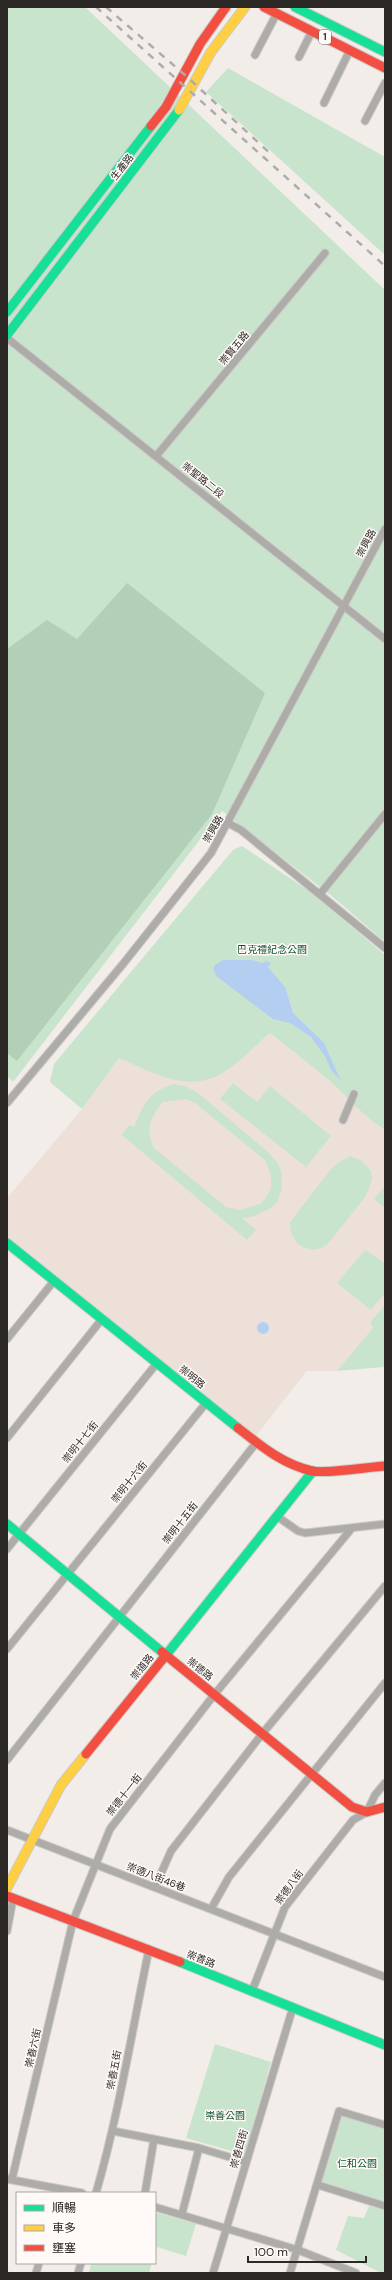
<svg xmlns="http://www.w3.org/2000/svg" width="392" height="2280" font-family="'DM Sans','Noto Sans TC',sans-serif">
<rect width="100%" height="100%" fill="#f3ede9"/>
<path fill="#ede0d9" d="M 270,1033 L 329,1080 L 385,1132 L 385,1305 L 370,1322 L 374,1328 L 337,1371 L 307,1371 L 256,1436 L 7,1236 L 7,1198 L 82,1109 L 119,1058 Z"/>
<path fill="#c9e4cd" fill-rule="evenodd" d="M 7,7 L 85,7 L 385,290 L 385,942 L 333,897 L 222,811 L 13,1082 L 7,1076 Z
M 228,68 L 385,157 L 385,255 L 206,92 Z
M 242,846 L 309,891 L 385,955 L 385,1131 L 364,1114 L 329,1080 L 270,1033 C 254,1046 231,1072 212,1078 C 180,1090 148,1070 119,1058 L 82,1109 L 50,1082 L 54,1064 L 233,850 Z
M 233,1083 L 257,1102 L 270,1086 L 331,1136 L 306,1167 L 220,1099 Z
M 173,1084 L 185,1086 L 198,1093 L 268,1152 L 277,1162 L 281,1171 L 282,1189 L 277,1202 L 271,1208 L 252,1217 L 242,1218 L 256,1230 L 247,1240 L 122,1135 L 129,1125 L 134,1127 C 144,1103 148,1093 173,1084 ZM 186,1099 L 195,1103 L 265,1160 L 271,1176 L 271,1189 L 262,1203 L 240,1210 L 226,1207 L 154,1148 C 145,1128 150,1119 163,1102 Z
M 351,1156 L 362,1161 L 371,1171 L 372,1179 L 366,1196 L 327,1245 C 308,1257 289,1243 290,1222 L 331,1169 L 339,1162 Z
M 385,1186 L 385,1208 L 374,1199 Z
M 365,1250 L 385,1263 L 385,1293 L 371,1310 L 337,1283 Z
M 385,1305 L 385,1367 L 337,1371 L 373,1328 L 370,1322 Z
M 215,2044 L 271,2062 L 245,2155 L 186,2138 Z
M 341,2115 L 385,2128 L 385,2202 L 321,2183 Z
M 369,2206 L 385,2210 L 385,2273 L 381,2273 L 336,2250 L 348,2216 L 364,2218 Z
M 155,2212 L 196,2224 L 186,2256 L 157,2247 L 155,2252 Z
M 91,2263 L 152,2263 L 149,2273 L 89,2273 Z"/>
<path fill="#b2d0b8" d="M 127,583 L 265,693 L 212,814 L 17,1061 L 7,1053 L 7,649 L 47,620 L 77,639 Z"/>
<path fill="#b4cef1" d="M 223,960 L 252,960 L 262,963 L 266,961 L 271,963 L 268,967 L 285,987 L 293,1013 L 324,1043 L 341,1081 L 331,1070 L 325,1056 L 311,1037 L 290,1023 L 273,1019 L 216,976 L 213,969 L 215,965 Z
M257 1328a6 6 0 1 1 12 0a6 6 0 1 1-12 0Z"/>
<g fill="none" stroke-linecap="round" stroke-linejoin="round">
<defs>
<path id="street" d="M 255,55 L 277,13
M 299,57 L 312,31
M 324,103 L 350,50
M 365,121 L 385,83
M 7,338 L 385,639
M 157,455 L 325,253
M 228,823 L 241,830 L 385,948
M 320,894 L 385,814
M 7,1103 L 123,964 L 211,853 L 385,529
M 343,1120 L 354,1094
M 7,1339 L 54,1281
M 7,1438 L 102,1319
M 278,1517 L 298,1531 L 305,1533 L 385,1524
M 7,1549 L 157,1363
M 7,1649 L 206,1403
M 7,1760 L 256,1443
M 7,1830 L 385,1977
M 155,1887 L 171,1851 L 262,1734 L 385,1586
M 211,1909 L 229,1877 L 385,1683
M 7,1931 L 13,1899
M 252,1991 L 285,1907 L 353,1820 L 367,1812 L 375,1795 L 385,1783
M 113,2131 L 199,2148 L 246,2162
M 7,2179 L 82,2193
M 12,2179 L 73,1921 L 110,1829 L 214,1695 L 352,1528
M 318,2185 L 385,2206
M 96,2193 C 119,2113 132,2031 149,1949
M 145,2193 L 154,2139
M 155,2207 L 298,2250 L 356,2273
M 182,2214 L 199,2148
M 36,2273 L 39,2263
M 78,2273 L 81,2263
M 213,2273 L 293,2007
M 290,2273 L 339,2111 L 385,2125"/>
<path id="fast" d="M 295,7 L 385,52
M 7,312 L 151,126
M 7,335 L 179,110
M 7,1243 L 238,1428
M 7,1524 L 162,1652
M 162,1660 L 313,1471
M 180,1962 L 385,2045"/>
<path id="slow" d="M 179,110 L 211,52 L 245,7
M 7,1888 L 61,1785 L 86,1754"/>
<path id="jam" d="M 264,7 L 385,68
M 151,126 L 166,107 L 200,44 L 226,7
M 238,1428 C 261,1446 282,1464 312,1471 C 326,1474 368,1467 385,1466
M 162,1652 L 352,1807 L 367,1812 L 385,1807
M 86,1754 L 162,1660
M 7,1896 L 180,1962"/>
</defs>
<use href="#street" stroke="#cecac7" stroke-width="9"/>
<use href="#fast" stroke="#cecac7" stroke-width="11"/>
<use href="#slow" stroke="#cecac7" stroke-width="11"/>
<use href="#jam" stroke="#cecac7" stroke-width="11"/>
<use href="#street" stroke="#aeaca9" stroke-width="7"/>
<use href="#fast" stroke="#16e098" stroke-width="9"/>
<use href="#slow" stroke="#ffcf43" stroke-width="9"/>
<use href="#jam" stroke="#f24e42" stroke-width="9"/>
<path stroke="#aeaca9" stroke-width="2.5" stroke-dasharray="7 7" stroke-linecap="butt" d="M 96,7 L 385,266
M 106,7 L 185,75 L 273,156"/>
</g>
<g text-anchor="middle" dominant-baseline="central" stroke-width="3" stroke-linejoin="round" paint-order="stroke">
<rect fill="#fffaf8" stroke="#6b6764" stroke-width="1" x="319" y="30" width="12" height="14" rx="3"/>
<g font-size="9" font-weight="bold" fill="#2c2825">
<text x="325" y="37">1</text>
</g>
<g font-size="10" fill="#2c2825" stroke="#fffaf8">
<text transform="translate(122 167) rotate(-52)">生產路</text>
<text transform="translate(234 348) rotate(-50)">崇賢五路</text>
<text transform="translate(203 480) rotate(39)">崇聖路二段</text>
<text transform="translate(366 543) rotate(-62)">崇興路</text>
<text transform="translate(213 829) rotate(-60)">崇興路</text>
<text transform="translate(192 1377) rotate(39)">崇明路</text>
<text transform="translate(80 1442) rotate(-51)">崇明十七街</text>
<text transform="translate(129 1482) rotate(-51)">崇明十六街</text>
<text transform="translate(180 1523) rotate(-52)">崇明十五街</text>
<text transform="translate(142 1667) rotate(-51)">崇道路</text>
<text transform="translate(200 1669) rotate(39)">崇德路</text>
<text transform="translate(124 1795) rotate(-52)">崇德十一街</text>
<text transform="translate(156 1877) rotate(21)">崇德八街46巷</text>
<text transform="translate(289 1887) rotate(-54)">崇德八街</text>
<text transform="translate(201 1959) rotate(22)">崇善路</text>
<text transform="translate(33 2048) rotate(-77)">崇善六街</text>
<text transform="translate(114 2070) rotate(-79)">崇善五街</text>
<text transform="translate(239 2149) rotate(-74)">崇善四街</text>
</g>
<g font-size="10" fill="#0e542e" stroke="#fffaf8">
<text x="272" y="949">巴克禮紀念公園</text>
<text x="225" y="2115">崇善公園</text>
<text x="357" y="2163">仁和公園</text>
</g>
</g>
<rect width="392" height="2280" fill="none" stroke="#2c2825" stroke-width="16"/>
<rect x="16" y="2192" width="140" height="72" fill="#fffaf8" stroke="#aba6a4"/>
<rect x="24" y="2205" width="20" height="6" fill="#16e098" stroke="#aba6a4"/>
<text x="52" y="2212" font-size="12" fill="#2c2825">順暢</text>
<rect x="24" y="2225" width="20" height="6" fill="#ffcf43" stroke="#aba6a4"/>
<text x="52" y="2232" font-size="12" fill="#2c2825">車多</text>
<rect x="24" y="2245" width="20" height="6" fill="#f24e42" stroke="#aba6a4"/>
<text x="52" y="2252" font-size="12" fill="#2c2825">壅塞</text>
<path d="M248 2256v6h118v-6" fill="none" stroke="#2c2825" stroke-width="2"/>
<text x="254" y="2256" font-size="12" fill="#2c2825" stroke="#fffaf8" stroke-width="3" paint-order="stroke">100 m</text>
</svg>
